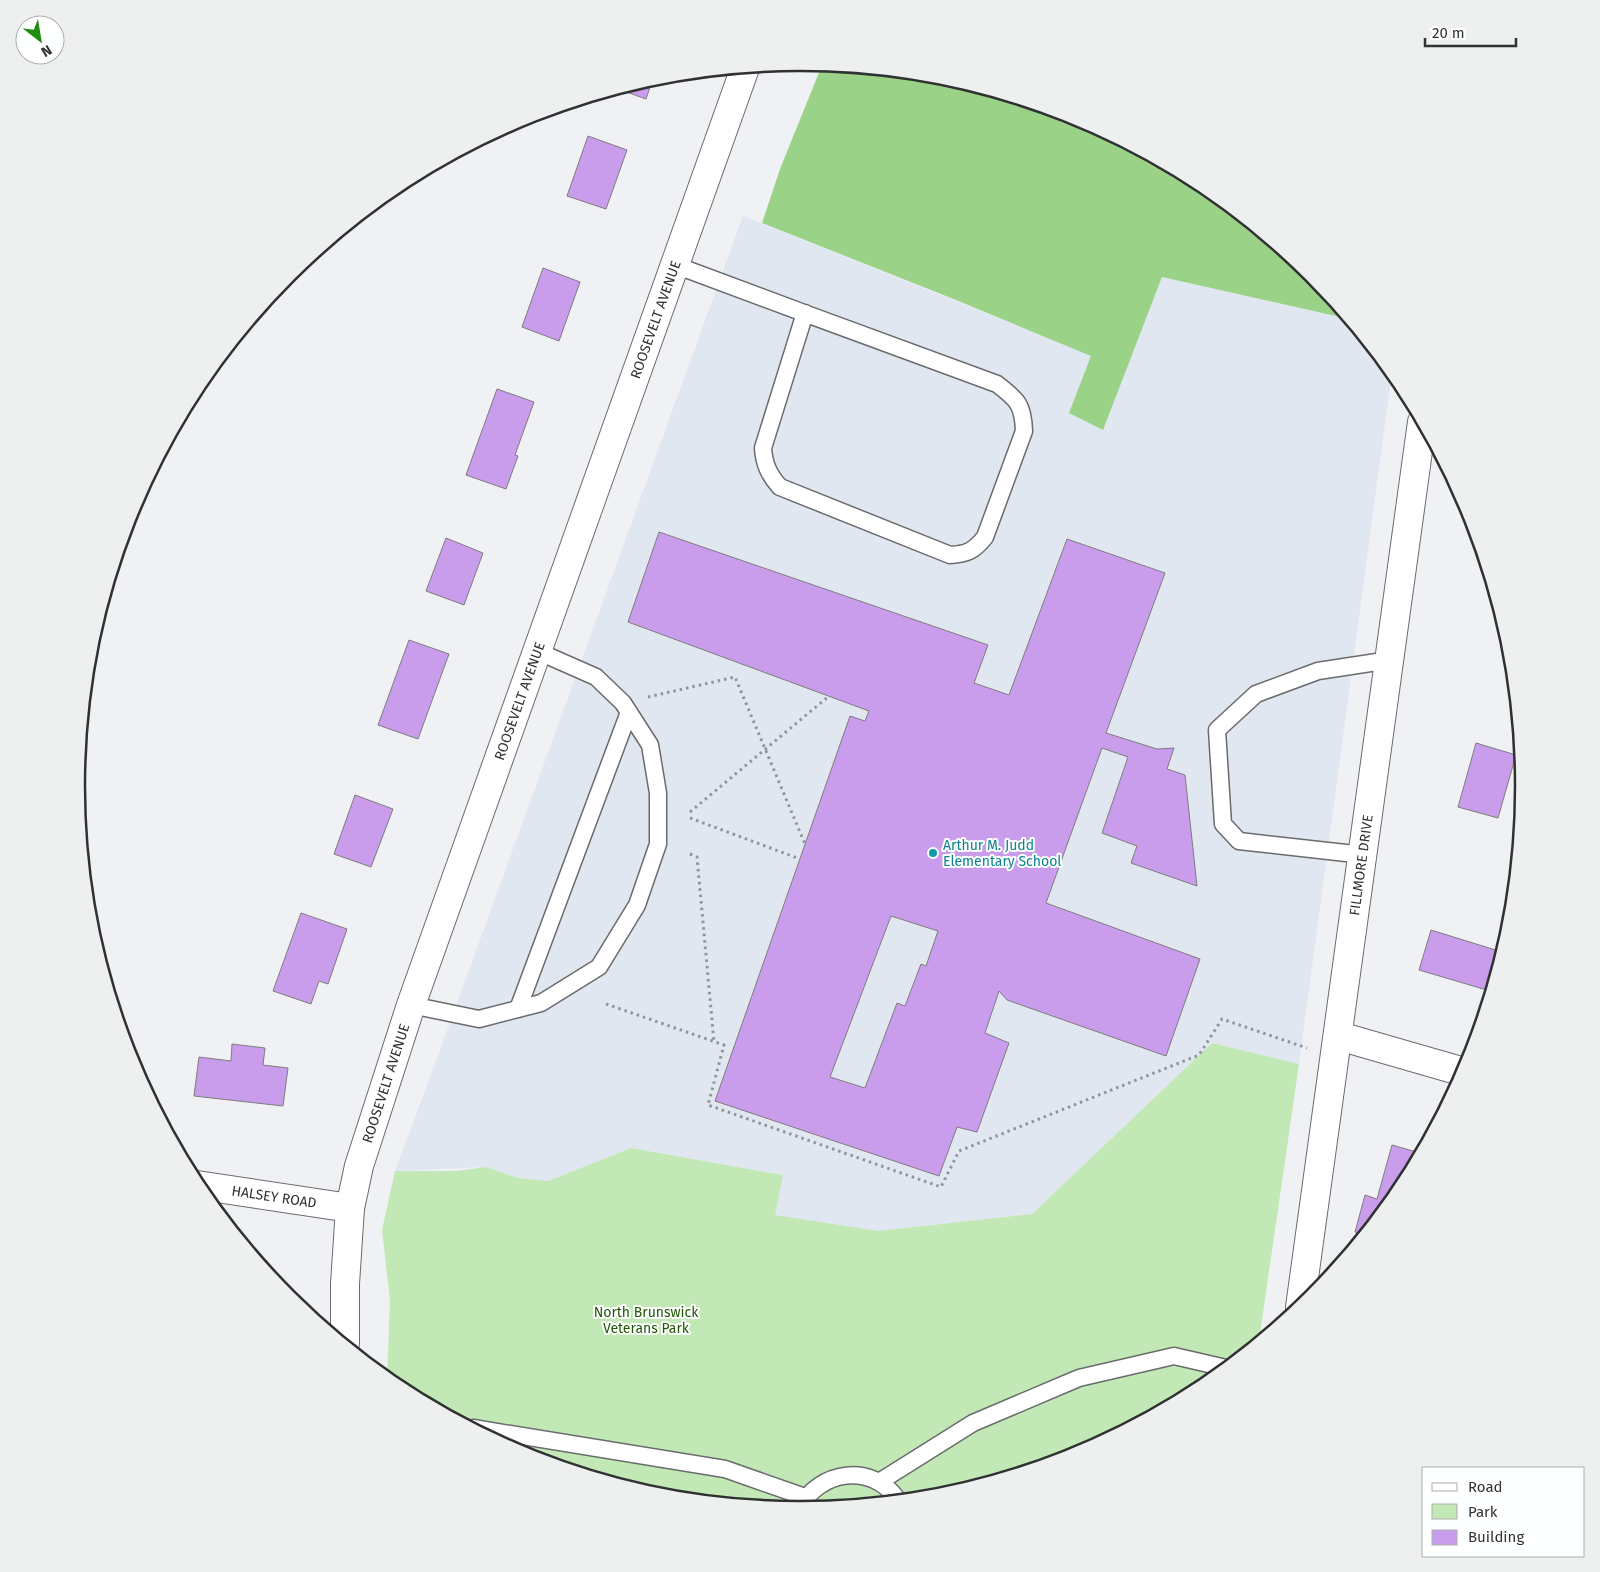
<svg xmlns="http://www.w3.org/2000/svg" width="1600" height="1572" font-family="'Fira Sans',sans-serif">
<rect width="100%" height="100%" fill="#eff1f4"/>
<path fill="#e0e7f0" d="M 743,216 L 1126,369 L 1162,277 L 1348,319 L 1392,372 L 1299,1064 L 1212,1043 L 1032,1214 L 879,1231 L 774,1215 L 783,1175 L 631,1148 L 548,1181 L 518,1178 L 486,1167 L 395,1171 L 436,1061 Z"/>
<path fill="#c2e8b5" d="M 1212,1043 L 1299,1064 L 1259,1341 L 1202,1388 L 1077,1455 L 941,1496 L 800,1509 L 659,1496 L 523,1454 L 398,1387 L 387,1378 L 390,1300 L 382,1230 L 395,1171 L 456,1171 L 486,1167 L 518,1178 L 548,1181 L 631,1148 L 783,1175 L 775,1215 L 879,1231 L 1032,1214 Z"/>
<path fill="#9ad387" d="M 822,65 L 941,76 L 1077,118 L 1202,185 L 1312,275 L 1349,319 L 1162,277 L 1103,430 L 1069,413 L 1091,356 L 956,300 L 762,223 L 780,169 Z"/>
<path fill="#c99deb" stroke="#7d7c7e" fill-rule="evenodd" d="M 653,78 L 646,99 L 618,89 Z
M 588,136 L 627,150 L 606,209 L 567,196 Z
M 543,268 L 580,282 L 559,341 L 522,327 Z
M 497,389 L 534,402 L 515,455 L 518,456 L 506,489 L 466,475 Z
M 659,532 L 988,645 L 974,683 L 1009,695 L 1067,539 L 1165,573 L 1106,733 L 1157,749 L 1174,748 L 1167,769 L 1185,775 L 1197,886 L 1131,863 L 1137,846 L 1102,833 L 1128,757 L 1102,748 L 1046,903 L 1200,959 L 1166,1056 L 1007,1000 L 999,991 L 985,1033 L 1009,1043 L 977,1132 L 957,1127 L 939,1176 L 715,1101 L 850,716 L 865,721 L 869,711 L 628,622 ZM 891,916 L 938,931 L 926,966 L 921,964 L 905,1006 L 897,1003 L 865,1088 L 830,1077 Z
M 446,538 L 483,553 L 464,605 L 426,591 Z
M 409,640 L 449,654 L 418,739 L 378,725 Z
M 1476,743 L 1516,755 L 1498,818 L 1458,807 Z
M 355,795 L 393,809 L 371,867 L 334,854 Z
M 301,913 L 347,929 L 328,984 L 319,981 L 311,1004 L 273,991 Z
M 1431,930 L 1502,952 L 1490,991 L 1419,970 Z
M 232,1044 L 265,1048 L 263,1065 L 288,1068 L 283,1106 L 194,1096 L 199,1057 L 231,1061 Z
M 1392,1145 L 1420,1153 L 1403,1186 L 1400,1185 L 1398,1193 L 1364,1234 L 1355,1232 L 1365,1195 L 1377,1199 Z"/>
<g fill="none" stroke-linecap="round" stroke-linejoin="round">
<defs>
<path id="lane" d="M 675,265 C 782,305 890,345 997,384 C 1018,400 1023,405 1024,431 L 985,537 C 974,551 967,554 950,555 L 780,487 C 769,475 764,464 763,448 L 805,313
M 1364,855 L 1239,841 L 1223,824 L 1217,730 L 1256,694 L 1318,671 L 1390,660
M 411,1005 L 479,1019 L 541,1003 L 599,967 L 637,905 L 658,844 L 658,793 L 650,745 L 623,703 L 596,677 L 537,651
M 518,1009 L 629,712
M 473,1428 L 725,1469 L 805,1497
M 879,1482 L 973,1423 L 1079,1378 L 1174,1356 L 1226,1368
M 799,1509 C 819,1470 872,1462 898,1500"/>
<g id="street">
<path d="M 1339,1036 L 1464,1072"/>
<path id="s1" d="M 197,1185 L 350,1208"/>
<path id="s2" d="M 1300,1307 L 1422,422"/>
<path id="s3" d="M 345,1344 L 345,1284 L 350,1208 L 359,1166 L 411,1005 L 745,68"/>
</g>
</defs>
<use href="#lane" stroke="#696b6d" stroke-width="19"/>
<use href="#street" stroke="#696b6d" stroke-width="30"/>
<path stroke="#929496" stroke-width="3" stroke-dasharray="2.5 4" stroke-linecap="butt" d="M 648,697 L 735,677 L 805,844
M 690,812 L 829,696
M 690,818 L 800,859
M 690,854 L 697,857 L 714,1042
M 606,1004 L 724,1045 L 708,1105 L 941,1187 L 959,1151 L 1199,1055 L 1222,1019 L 1307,1048"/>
<use href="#lane" stroke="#fff" stroke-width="16"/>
<use href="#street" stroke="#fff" stroke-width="28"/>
</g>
<circle fill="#0f9aa8" stroke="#feffff" stroke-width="2" cx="933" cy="853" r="5"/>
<g text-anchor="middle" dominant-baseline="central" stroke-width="4" stroke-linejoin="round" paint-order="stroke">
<g font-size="14" fill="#303132" stroke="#feffff">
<text stroke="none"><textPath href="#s3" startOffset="1076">ROOSEVELT AVENUE</textPath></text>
<text stroke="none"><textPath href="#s3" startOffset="671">ROOSEVELT AVENUE</textPath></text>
<text stroke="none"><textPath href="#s2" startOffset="446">FILLMORE DRIVE</textPath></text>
<text stroke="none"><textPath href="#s3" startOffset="266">ROOSEVELT AVENUE</textPath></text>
<text stroke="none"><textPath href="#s1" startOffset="78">HALSEY ROAD</textPath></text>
</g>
<g font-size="14" fill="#0d838f" stroke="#feffff" text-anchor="start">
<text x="943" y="845">Arthur M. Judd<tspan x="943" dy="16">Elementary School</tspan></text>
</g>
<g font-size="14" fill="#235607" stroke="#feffff">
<text x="646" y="1312">North Brunswick<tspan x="646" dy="16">Veterans Park</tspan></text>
</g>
</g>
<path d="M0 0H1600V1572H0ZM85 786a715 715 0 1 1 1430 0a715 715 0 1 1-1430 0Z" fill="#eeefef" fill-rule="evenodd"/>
<path fill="none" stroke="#303132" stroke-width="2.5" d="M85 786a715 715 0 1 1 1430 0a715 715 0 1 1-1430 0Z"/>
<rect x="1422" y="1467" width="162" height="90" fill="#feffff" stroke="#acadad"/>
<rect x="1432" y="1483" width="25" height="8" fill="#ffffff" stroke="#acadad"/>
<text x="1468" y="1492" font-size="15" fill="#303132">Road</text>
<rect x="1432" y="1504" width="25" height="15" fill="#c2e8b5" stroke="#acadad"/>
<text x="1468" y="1517" font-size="15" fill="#303132">Park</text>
<rect x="1432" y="1530" width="25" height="15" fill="#c99deb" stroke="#acadad"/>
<text x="1468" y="1542" font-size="15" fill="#303132">Building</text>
<g transform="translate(40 40) rotate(149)"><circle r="24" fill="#feffff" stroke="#acadad"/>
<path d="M0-4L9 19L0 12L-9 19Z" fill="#208c0e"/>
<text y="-8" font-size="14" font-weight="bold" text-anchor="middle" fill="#303132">N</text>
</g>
<path d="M1425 38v8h91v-8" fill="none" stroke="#303132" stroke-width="2.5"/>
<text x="1432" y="38" font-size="15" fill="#303132" stroke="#feffff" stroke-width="4" paint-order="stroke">20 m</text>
</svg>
